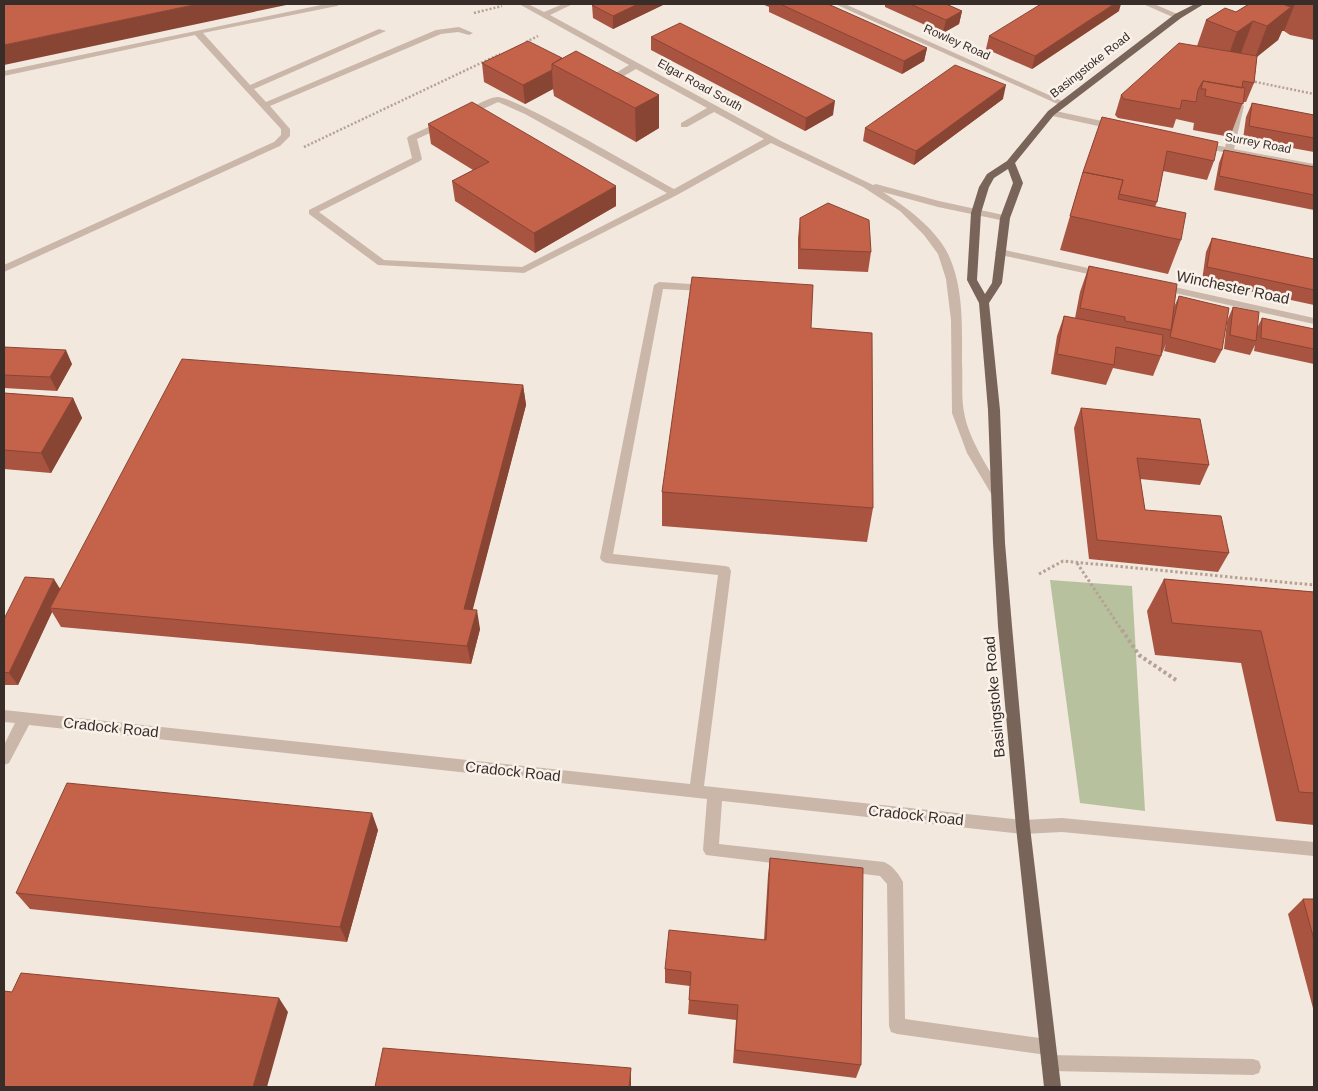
<svg xmlns="http://www.w3.org/2000/svg" width="1318" height="1091" font-family="Helvetica,sans-serif">
<rect width="100%" height="100%" fill="#f2e8de"/>
<path fill="#b7c19e" d="M 1050,580 L 1132,586 L 1145,811 L 1080,803 Z"/>
<g fill="none" stroke-linecap="round" stroke-linejoin="round">
<path stroke="#b6a194" stroke-width="2.5" stroke-dasharray="2 2" stroke-linecap="butt" d="M 474,13 L 502,6
M 526,42 L 538,36
M 1251,81 L 1314,94
M 304,147 L 500,54"/>
<path stroke="#b6a194" stroke-width="3" stroke-dasharray="2.5 2.5" stroke-linecap="butt" d="M 1077,563 L 1123,632
M 1039,574 L 1063,561 L 1314,585"/>
<path stroke="#b6a194" stroke-width="4" stroke-dasharray="3 3" stroke-linecap="butt" d="M 1122,630 L 1139,655 L 1176,680"/>
<path fill="#cab7aa" fill-rule="evenodd" d="M 326,4 L 341,4 L 337,6 L 203,33 L 250,85 L 379,29 L 386,31 L 254,89 L 266,102 L 436,30 L 459,27 L 473,33 L 469,35 L 458,32 L 441,34 L 270,106 L 290,129 L 290,136 L 280,146 L 4,272 L 4,265 L 274,142 L 281,135 L 281,129 L 195,35 L 4,76 L 4,71 Z
M 519,4 L 528,4 L 544,12 L 563,4 L 573,4 L 550,15 L 781,141 L 873,185 L 876,184 L 939,201 L 1008,216 L 1008,220 L 1005,221 L 938,207 L 883,192 C 906,207 936,229 948,254 C 964,287 962,328 962,363 C 963,379 961,397 964,412 C 968,439 990,470 1003,494 L 1001,497 L 993,497 L 967,453 L 952,413 L 951,320 L 946,279 L 938,254 L 924,235 L 900,211 L 863,187 L 771,143 L 677,195 L 524,273 L 378,265 L 309,214 L 309,210 L 412,158 L 407,138 L 409,136 L 444,120 L 447,121 L 447,125 L 417,139 L 422,159 L 420,161 L 319,212 L 384,260 L 522,267 L 667,193 L 525,114 L 498,102 L 468,116 L 462,116 L 462,112 C 472,108 486,98 497,97 C 513,95 650,176 674,189 L 764,139 L 714,112 L 687,127 L 681,127 L 681,123 L 707,108 L 636,69 L 610,84 L 604,84 L 604,80 L 629,65 Z
M 835,4 L 845,4 L 1069,104 L 1062,106 Z
M 1143,4 L 1154,4 L 1182,16 L 1175,18 Z
M 1240,103 L 1244,106 L 1234,149 L 1314,164 L 1314,170 L 1198,147 L 1198,143 L 1201,142 L 1225,147 L 1236,106 Z
M 1051,110 L 1116,124 L 1120,127 L 1116,130 L 1048,115 L 1047,113 Z
M 1000,249 L 1102,271 L 1107,274 L 1102,277 L 996,254 L 995,252 Z
M 659,282 L 707,285 L 712,288 L 707,291 L 663,289 L 613,554 L 725,566 L 729,567 L 731,571 L 704,786 L 1023,820 L 1062,818 L 1314,842 L 1314,856 L 1062,832 L 1023,834 L 722,801 L 719,844 L 884,862 C 892,865 899,874 903,882 L 905,1019 L 1047,1039 L 1053,1041 L 1055,1047 L 1053,1053 L 1047,1055 L 897,1034 L 891,1032 L 889,1026 L 887,884 L 880,876 L 706,855 L 703,850 L 707,799 L 29,725 L 9,763 L 4,765 L 4,745 L 15,723 L 4,722 L 4,710 L 690,784 L 718,575 L 606,563 L 602,561 L 600,558 L 654,285 Z
M 1161,284 L 1314,318 L 1314,324 L 1157,289 L 1156,287 L 1157,285 Z
M 1049,1055 L 1253,1059 L 1259,1061 L 1261,1067 L 1259,1073 L 1253,1075 L 1049,1071 L 1043,1069 L 1041,1063 L 1043,1057 Z"/>
<path fill="#79645a" fill-rule="evenodd" d="M 1195,4 L 1204,4 L 1181,18 L 1054,115 L 1015,163 L 1023,183 L 1010,218 L 1002,283 L 989,303 L 1000,410 L 1005,543 L 1012,626 L 1030,827 L 1061,1087 L 1044,1087 L 1016,827 L 998,626 L 993,543 L 988,410 L 979,303 L 967,280 L 971,213 L 979,187 L 987,174 L 1007,161 L 1048,111 L 1175,14 ZM 1008,169 L 1013,183 L 1000,218 L 992,283 L 985,294 L 977,280 L 981,213 L 989,187 L 994,178 Z"/>
</g>
<path fill="#a95440" d="M 665,4 L 613,29 L 593,18 L 592,5 Z
M 762,4 L 828,4 L 927,48 L 924,61 L 902,74 L 769,12 L 769,7 Z
M 885,4 L 946,4 L 962,11 L 959,24 L 943,33 L 885,7 Z
M 1249,4 L 1314,4 L 1314,40 L 1290,35 L 1284,31 L 1282,31 L 1278,40 L 1257,57 L 1254,83 L 1246,102 L 1243,102 L 1230,137 L 1193,130 L 1194,123 L 1176,119 L 1173,128 L 1118,118 L 1115,115 L 1121,95 L 1197,46 L 1206,20 L 1236,12 Z
M 1119,11 L 1032,69 L 986,49 L 989,36 Z
M 651,37 L 833,115 L 805,131 L 651,50 Z
M 562,58 L 659,95 L 659,128 L 636,142 L 554,96 L 553,89 L 525,104 L 484,82 L 482,63 Z
M 1003,99 L 914,165 L 863,141 L 865,128 Z
M 1252,103 L 1314,115 L 1314,152 L 1243,139 L 1246,117 Z
M 1102,117 L 1214,161 L 1207,180 L 1163,171 L 1157,202 L 1155,207 L 1181,240 L 1168,274 L 1060,250 L 1083,172 Z
M 428,124 L 616,206 L 535,253 L 455,201 L 452,181 L 473,170 L 431,144 Z
M 1224,150 L 1314,167 L 1314,210 L 1214,190 L 1219,163 Z
M 800,218 L 871,252 L 868,272 L 798,269 L 798,238 Z
M 1212,238 L 1314,259 L 1314,305 L 1202,281 L 1206,252 Z
M 1089,266 L 1174,307 L 1179,296 L 1222,350 L 1215,363 L 1164,351 L 1166,344 L 1153,376 L 1113,368 L 1106,385 L 1051,374 L 1057,336 L 1064,316 L 1075,318 L 1080,292 Z
M 1233,307 L 1257,328 L 1262,318 L 1314,329 L 1314,364 L 1254,351 L 1255,345 L 1250,355 L 1224,349 L 1227,321 Z
M 811,328 L 873,508 L 867,542 L 662,526 L 662,492 Z
M 4,347 L 72,364 L 57,391 L 4,388 Z
M 523,385 L 526,405 L 472,610 L 480,629 L 471,664 L 61,627 L 52,612 L 18,685 L 4,685 L 4,619 L 60,588 Z
M 4,393 L 73,398 L 82,418 L 51,473 L 4,469 Z
M 1081,408 L 1209,465 L 1200,485 L 1140,479 L 1145,510 L 1229,553 L 1218,572 L 1089,559 L 1074,428 Z
M 1164,579 L 1314,592 L 1314,825 L 1276,821 L 1241,663 L 1155,655 L 1147,611 Z
M 378,830 L 347,942 L 30,909 L 16,893 Z
M 770,858 L 861,1065 L 856,1078 L 733,1063 L 736,1020 L 688,1014 L 690,986 L 665,983 L 665,969 L 764,940 L 768,875 Z
M 1303,899 L 1314,899 L 1314,1012 L 1288,914 Z"/>
<path fill="#894534" d="M 198,4 L 291,4 L 4,65 L 4,45 Z
M 638,4 L 665,4 L 613,29 L 613,16 Z
M 1114,4 L 1121,4 L 1119,11 L 1032,69 L 1035,56 Z
M 1286,4 L 1295,4 L 1284,31 L 1282,31 L 1278,40 L 1255,58 L 1267,26 Z
M 962,11 L 959,24 L 943,33 L 946,20 Z
M 1253,21 L 1241,53 L 1225,65 L 1237,32 Z
M 927,48 L 924,61 L 902,74 L 904,61 Z
M 552,70 L 553,89 L 525,104 L 523,85 Z
M 1006,85 L 1003,99 L 914,165 L 916,151 Z
M 659,95 L 659,128 L 636,142 L 635,108 Z
M 835,101 L 833,115 L 805,131 L 806,118 Z
M 616,186 L 616,206 L 535,253 L 534,233 Z
M 66,350 L 72,364 L 57,391 L 50,377 Z
M 523,385 L 526,405 L 468,628 L 464,609 Z
M 73,398 L 82,418 L 51,473 L 41,453 Z
M 54,579 L 62,592 L 50,608 L 52,612 L 18,685 L 9,673 Z
M 477,610 L 480,629 L 471,664 L 467,646 Z
M 372,813 L 378,830 L 347,942 L 340,927 Z
M 279,998 L 288,1012 L 267,1087 L 253,1087 Z
M 631,1068 L 631,1087 L 629,1087 Z"/>
<path fill="#c4624a" stroke="#894534" d="M 4,4 L 198,4 L 4,45 Z
M 595,4 L 638,4 L 613,16 L 592,5 Z
M 780,4 L 828,4 L 927,48 L 904,61 Z
M 910,4 L 946,4 L 962,11 L 946,20 Z
M 1041,4 L 1114,4 L 1035,56 L 989,36 Z
M 1249,4 L 1286,4 L 1285,5 L 1291,7 L 1267,26 L 1253,21 L 1237,32 L 1206,20 L 1225,8 L 1236,12 Z
M 680,23 L 835,101 L 806,118 L 651,37 Z
M 528,41 L 562,58 L 552,64 L 552,70 L 523,85 L 482,63 Z
M 1179,43 L 1257,56 L 1254,83 L 1243,81 L 1242,88 L 1203,81 L 1198,90 L 1196,102 L 1182,100 L 1180,109 L 1124,99 L 1121,95 Z
M 576,51 L 659,95 L 635,108 L 552,64 Z
M 955,65 L 1006,85 L 916,151 L 865,128 Z
M 1203,81 L 1245,88 L 1243,104 L 1205,96 L 1206,89 L 1201,89 Z
M 472,102 L 616,186 L 534,233 L 452,181 L 489,162 L 428,124 Z
M 1252,103 L 1314,115 L 1314,138 L 1249,126 Z
M 1102,117 L 1218,142 L 1214,161 L 1167,151 L 1157,202 L 1119,194 L 1123,180 L 1083,172 Z
M 1224,150 L 1314,167 L 1314,195 L 1219,176 Z
M 1083,172 L 1123,180 L 1118,199 L 1186,213 L 1181,240 L 1070,216 Z
M 828,203 L 869,220 L 871,252 L 800,249 L 800,218 Z
M 1212,238 L 1314,259 L 1314,290 L 1207,267 Z
M 1089,266 L 1177,284 L 1171,330 L 1125,321 L 1125,317 L 1080,308 Z
M 692,277 L 813,285 L 811,328 L 872,333 L 873,508 L 662,492 Z
M 1179,296 L 1229,308 L 1222,350 L 1170,337 Z
M 1233,307 L 1259,312 L 1256,341 L 1230,335 Z
M 1064,316 L 1163,335 L 1161,356 L 1116,347 L 1114,365 L 1057,354 Z
M 1262,318 L 1314,329 L 1314,349 L 1261,338 Z
M 4,347 L 66,350 L 50,377 L 4,375 Z
M 182,359 L 523,385 L 464,609 L 477,610 L 467,646 L 50,608 Z
M 4,393 L 73,398 L 41,453 L 4,450 Z
M 1081,408 L 1200,419 L 1209,465 L 1137,458 L 1145,510 L 1221,516 L 1229,553 L 1097,540 Z
M 25,577 L 54,579 L 9,673 L 4,672 L 4,619 Z
M 1164,579 L 1314,592 L 1314,793 L 1299,792 L 1261,631 L 1172,623 Z
M 67,783 L 372,813 L 340,927 L 16,893 Z
M 770,858 L 863,868 L 861,1065 L 735,1050 L 738,1005 L 689,1000 L 691,972 L 665,969 L 669,930 L 766,940 Z
M 1303,899 L 1314,899 L 1314,940 Z
M 21,973 L 279,998 L 253,1087 L 4,1087 L 4,991 L 12,992 Z
M 383,1048 L 631,1068 L 629,1087 L 375,1087 Z"/>
<g text-anchor="middle" dominant-baseline="central" stroke-width="5" stroke-linejoin="round" paint-order="stroke">
<g font-size="12" fill="#382d29" stroke="#faf2ea">
<text transform="translate(957 42) rotate(24)">Rowley Road</text>
<text transform="translate(1090 65) rotate(-38)">Basingstoke Road</text>
<text transform="translate(700 85) rotate(29)">Elgar Road South</text>
<text transform="translate(1258 143) rotate(11)">Surrey Road</text>
</g>
<g font-size="15" fill="#382d29" stroke="#faf2ea">
<text transform="translate(1233 287) rotate(12)">Winchester Road</text>
<text transform="translate(994 697) rotate(-95)">Basingstoke Road</text>
<text transform="translate(111 727) rotate(6)">Cradock Road</text>
<text transform="translate(513 771) rotate(6)">Cradock Road</text>
<text transform="translate(916 815) rotate(6)">Cradock Road</text>
</g>
</g>
<rect width="1318" height="1091" fill="none" stroke="#382d29" stroke-width="10"/>
</svg>
